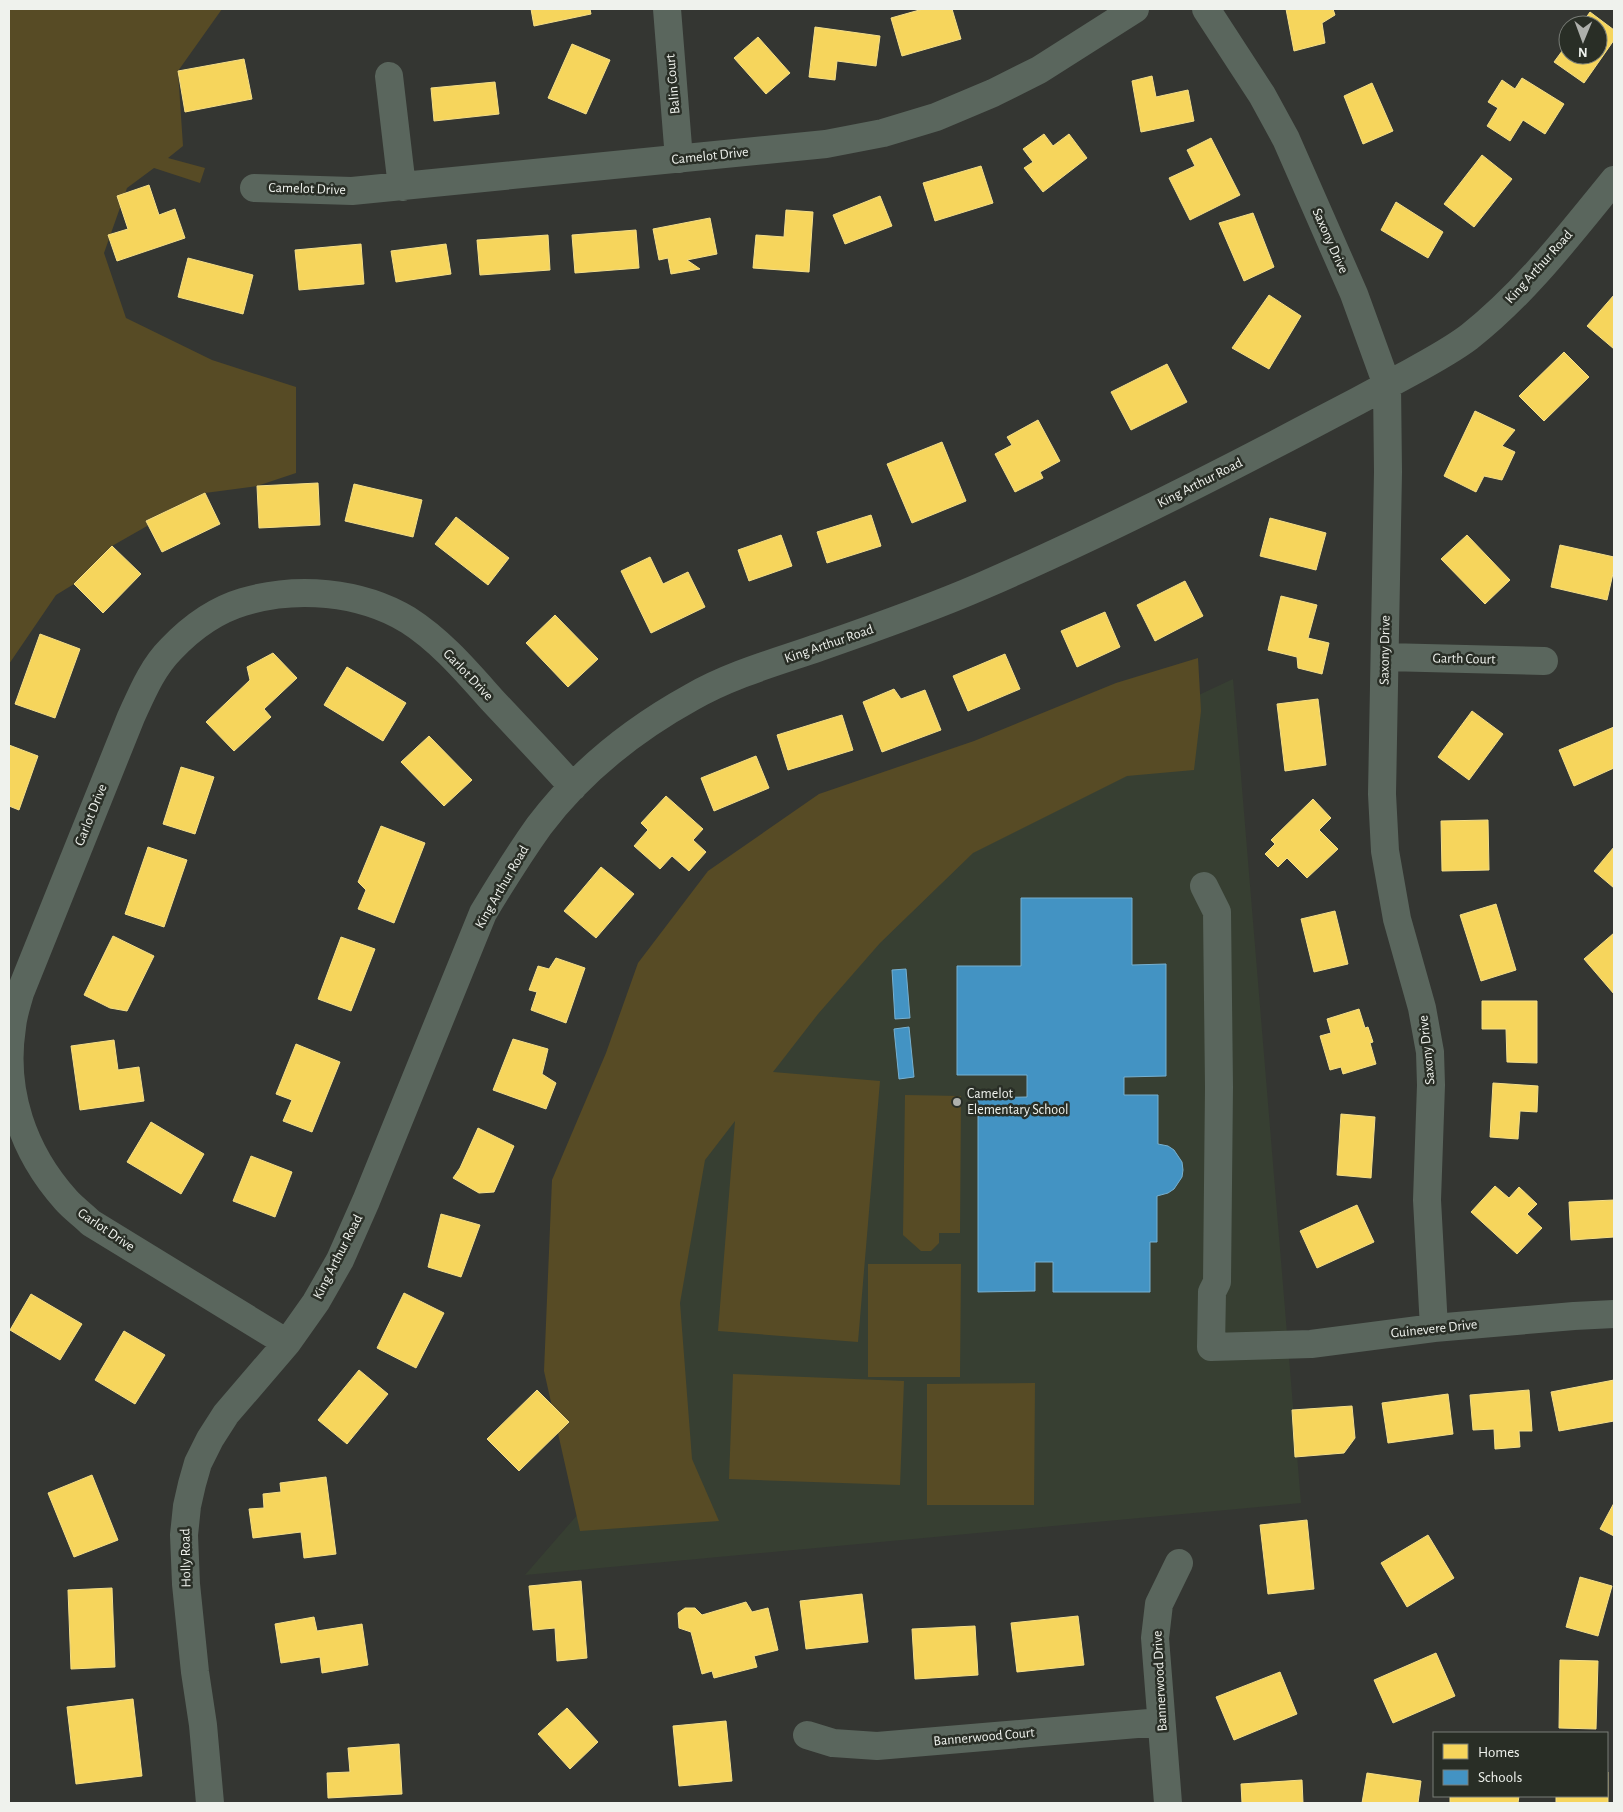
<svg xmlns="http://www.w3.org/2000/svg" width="1623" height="1812" font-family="'Alegreya Sans',sans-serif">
<rect width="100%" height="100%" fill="#343632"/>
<path fill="#373f32" d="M 1233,679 L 1301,1503 L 525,1575 L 680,1397 L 568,1288 L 723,917 Z"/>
<path fill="#574b25" d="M 9,9 L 222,9 L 178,71 L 183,146 L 168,158 L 205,168 L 200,183 L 154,168 L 127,188 L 104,253 L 126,318 L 212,360 L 296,387 L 296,473 L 257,486 L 205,493 L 112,546 L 74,584 L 56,595 L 9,664 Z
M 1198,658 L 1201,711 L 1194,770 L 1127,776 L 973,853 L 880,943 L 818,1014 L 773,1072 L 880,1081 L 858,1342 L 718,1331 L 735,1121 L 705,1160 L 680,1303 L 692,1459 L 719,1521 L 580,1531 L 544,1371 L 552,1180 L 606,1053 L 638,963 L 708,871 L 819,794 L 974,741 L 1116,683 Z
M 905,1095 L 961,1096 L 960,1233 L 939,1233 L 939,1243 L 931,1251 L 921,1251 L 903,1235 Z
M 868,1264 L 961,1264 L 960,1377 L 868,1377 Z
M 733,1374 L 904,1381 L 900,1485 L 729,1479 Z
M 1035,1383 L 1034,1505 L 927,1505 L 927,1384 Z"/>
<path fill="#f6d55c" stroke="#f4de88" d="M 531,9 L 590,9 L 591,14 L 534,26 Z
M 923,9 L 952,9 L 961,39 L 902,56 L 891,18 Z
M 1286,9 L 1333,9 L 1335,15 L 1322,23 L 1325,43 L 1294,51 Z
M 1590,12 L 1614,30 L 1614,40 L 1584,83 L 1554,62 L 1568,43 L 1568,55 L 1598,55 L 1598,25 L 1581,25 Z
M 815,27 L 880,36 L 876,66 L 837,61 L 835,80 L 809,77 Z
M 758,37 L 790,73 L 766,94 L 734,58 Z
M 572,44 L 610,60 L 586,114 L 548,98 Z
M 244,59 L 252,99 L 185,112 L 178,71 Z
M 1152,76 L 1156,97 L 1188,90 L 1194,121 L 1141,132 L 1132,81 Z
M 1522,78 L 1564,104 L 1545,134 L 1523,120 L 1510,141 L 1487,126 L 1498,108 L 1488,102 L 1502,80 L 1515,89 Z
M 495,82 L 499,114 L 434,121 L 431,88 Z
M 1372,83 L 1393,131 L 1363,144 L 1344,96 Z
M 1044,134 L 1053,146 L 1069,134 L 1087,158 L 1043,192 L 1024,168 L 1033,162 L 1023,149 Z
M 1211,138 L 1240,195 L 1190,220 L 1169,178 L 1195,166 L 1187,150 Z
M 1482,155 L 1512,179 L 1474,227 L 1444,204 Z
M 981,166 L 993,203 L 935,221 L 923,183 Z
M 149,185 L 159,215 L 175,209 L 185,238 L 117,261 L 108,235 L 128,229 L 117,196 Z
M 880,196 L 892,226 L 845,244 L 833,215 Z
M 1396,202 L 1443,232 L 1428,258 L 1381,230 Z
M 786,210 L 813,212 L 809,272 L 753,268 L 756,235 L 784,237 Z
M 1253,213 L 1274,267 L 1244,281 L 1219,223 Z
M 710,218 L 717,254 L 687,260 L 700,269 L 671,274 L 668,258 L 659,260 L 653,229 Z
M 636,230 L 639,268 L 575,273 L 572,235 Z
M 548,235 L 550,270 L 480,275 L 477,240 Z
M 361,244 L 364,284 L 299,290 L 295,250 Z
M 446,244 L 451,274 L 396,282 L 391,251 Z
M 188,258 L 253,275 L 243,314 L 178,297 Z
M 1269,295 L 1301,316 L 1269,369 L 1232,348 Z
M 1614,295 L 1614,349 L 1587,326 Z
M 1564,352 L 1589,377 L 1544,421 L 1519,396 Z
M 1167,364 L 1187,402 L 1131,430 L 1111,392 Z
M 1475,411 L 1515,430 L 1502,446 L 1515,452 L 1502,480 L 1484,476 L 1476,492 L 1444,476 Z
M 1038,420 L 1060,461 L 1040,472 L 1043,478 L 1015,492 L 995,454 L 1012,445 L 1007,437 Z
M 942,442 L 966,501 L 912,523 L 887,464 Z
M 318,483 L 320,525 L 259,528 L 257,486 Z
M 354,484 L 422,500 L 413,537 L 345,521 Z
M 205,493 L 220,524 L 162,552 L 146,521 Z
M 871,515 L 881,546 L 827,563 L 817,532 Z
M 456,517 L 509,558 L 488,585 L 435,544 Z
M 1270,518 L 1326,533 L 1316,570 L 1260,556 Z
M 781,535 L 792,566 L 749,581 L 738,550 Z
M 1467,535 L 1510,580 L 1485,604 L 1441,559 Z
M 1560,545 L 1614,557 L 1614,569 L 1607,600 L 1551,587 Z
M 112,546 L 141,574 L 103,613 L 74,584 Z
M 650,557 L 663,584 L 688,572 L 705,607 L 651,633 L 621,571 Z
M 1185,581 L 1203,616 L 1155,641 L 1137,605 Z
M 1281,596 L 1317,605 L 1308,638 L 1329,643 L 1322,674 L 1298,668 L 1297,657 L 1268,650 Z
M 1105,612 L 1120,647 L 1077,667 L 1061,631 Z
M 555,615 L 598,659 L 568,687 L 526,643 Z
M 40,634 L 80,649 L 55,718 L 15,704 Z
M 273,653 L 297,678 L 264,709 L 271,717 L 234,751 L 206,722 L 250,680 L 247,667 Z
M 1005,654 L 1020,689 L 968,711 L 953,676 Z
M 347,667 L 406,703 L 383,741 L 324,705 Z
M 894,689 L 901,699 L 925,690 L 941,730 L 882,752 L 863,702 Z
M 1318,699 L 1326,765 L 1285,771 L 1277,704 Z
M 1472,711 L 1503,734 L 1469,780 L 1438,757 Z
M 842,715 L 853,750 L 788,770 L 777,735 Z
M 1614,727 L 1614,768 L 1574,786 L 1559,750 Z
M 429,736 L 472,780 L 444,806 L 401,762 Z
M 9,745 L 38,756 L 19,810 L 9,806 Z
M 756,756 L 769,788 L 714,811 L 701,778 Z
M 181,767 L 214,777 L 195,834 L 163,824 Z
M 666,796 L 703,829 L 693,840 L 706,852 L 689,871 L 672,856 L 660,869 L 634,846 L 648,830 L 641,823 Z
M 1313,799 L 1331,818 L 1319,830 L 1338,849 L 1307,878 L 1287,858 L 1278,867 L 1265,854 L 1275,844 L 1271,840 Z
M 1488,820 L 1489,870 L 1442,871 L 1441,821 Z
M 381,826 L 425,843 L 394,923 L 358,909 L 366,890 L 358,882 Z
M 148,847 L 187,860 L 164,927 L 125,914 Z
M 1614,847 L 1614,888 L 1594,871 Z
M 601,867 L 634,894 L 596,938 L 564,911 Z
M 1496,904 L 1516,970 L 1481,981 L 1460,915 Z
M 1335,911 L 1348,964 L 1314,972 L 1301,919 Z
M 1614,933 L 1614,994 L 1584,959 Z
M 113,936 L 154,956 L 127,1011 L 110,1008 L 84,995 Z
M 341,937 L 375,949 L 351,1011 L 318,999 Z
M 556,958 L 585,968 L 566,1023 L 531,1010 L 537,992 L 529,990 L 538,966 L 549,969 Z
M 1482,1001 L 1537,1001 L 1537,1063 L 1507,1062 L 1506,1029 L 1482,1029 Z
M 1359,1009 L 1365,1028 L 1368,1027 L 1373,1042 L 1370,1043 L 1376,1064 L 1343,1074 L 1341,1067 L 1330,1070 L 1320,1036 L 1331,1033 L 1327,1019 Z
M 513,1039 L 548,1049 L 542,1074 L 556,1083 L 546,1109 L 493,1090 Z
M 114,1040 L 118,1070 L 139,1067 L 144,1101 L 80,1110 L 71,1046 Z
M 296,1044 L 340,1062 L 312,1132 L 283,1121 L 292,1100 L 276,1094 Z
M 1493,1083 L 1538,1086 L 1537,1112 L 1520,1111 L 1518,1139 L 1490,1137 Z
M 1341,1114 L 1375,1117 L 1371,1178 L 1337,1175 Z
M 151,1122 L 204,1154 L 181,1194 L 127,1162 Z
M 478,1128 L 514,1146 L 494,1192 L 479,1193 L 453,1178 L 460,1168 Z
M 251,1156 L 292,1172 L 275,1217 L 233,1201 Z
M 1495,1186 L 1509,1198 L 1519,1187 L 1537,1204 L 1527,1214 L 1542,1228 L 1517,1254 L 1471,1212 Z
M 1614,1200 L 1614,1237 L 1571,1240 L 1569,1202 Z
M 1357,1205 L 1374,1242 L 1317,1268 L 1300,1231 Z
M 441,1214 L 480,1225 L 461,1277 L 428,1267 Z
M 404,1293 L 444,1313 L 416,1368 L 377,1348 Z
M 31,1294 L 82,1324 L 60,1360 L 10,1330 Z
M 124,1331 L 165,1355 L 135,1404 L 95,1380 Z
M 359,1370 L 388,1394 L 347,1444 L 318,1420 Z
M 1614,1380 L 1614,1421 L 1559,1431 L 1551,1392 Z
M 537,1390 L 569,1422 L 519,1471 L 487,1439 Z
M 1529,1390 L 1532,1431 L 1519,1431 L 1520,1447 L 1495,1449 L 1494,1429 L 1473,1430 L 1470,1395 Z
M 1448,1394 L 1453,1434 L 1388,1443 L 1382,1403 Z
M 1352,1406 L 1355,1438 L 1344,1453 L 1295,1457 L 1292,1410 Z
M 92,1475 L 118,1540 L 74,1557 L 48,1493 Z
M 326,1477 L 336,1554 L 304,1558 L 301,1532 L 253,1538 L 249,1509 L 264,1508 L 263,1494 L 281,1492 L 280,1483 Z
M 1614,1503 L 1614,1536 L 1600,1529 Z
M 1307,1520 L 1314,1589 L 1268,1594 L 1260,1525 Z
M 1428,1535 L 1454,1578 L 1407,1607 L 1381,1563 Z
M 1580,1577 L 1612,1586 L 1598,1636 L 1566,1627 Z
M 581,1581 L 587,1658 L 557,1661 L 555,1628 L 533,1630 L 529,1586 Z
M 112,1588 L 115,1667 L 71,1669 L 68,1590 Z
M 862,1594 L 868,1642 L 806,1649 L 800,1601 Z
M 746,1602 L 752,1612 L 768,1608 L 778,1650 L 754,1656 L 757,1667 L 714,1678 L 712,1671 L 702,1674 L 691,1632 L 679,1628 L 678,1613 L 685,1608 L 695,1608 L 702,1615 Z
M 1078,1616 L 1084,1665 L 1017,1672 L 1011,1623 Z
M 314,1617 L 317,1631 L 362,1624 L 368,1665 L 322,1673 L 320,1657 L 281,1663 L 275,1624 Z
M 975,1626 L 978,1675 L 915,1679 L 912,1629 Z
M 1436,1653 L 1455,1696 L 1393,1723 L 1374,1680 Z
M 1560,1660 L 1598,1661 L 1596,1729 L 1559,1728 Z
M 1280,1672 L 1297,1714 L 1234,1740 L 1216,1697 Z
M 133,1699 L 142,1776 L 76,1784 L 67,1707 Z
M 567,1708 L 598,1742 L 570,1769 L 538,1734 Z
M 726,1721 L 732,1781 L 679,1786 L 673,1726 Z
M 399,1744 L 402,1794 L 328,1798 L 327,1773 L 350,1772 L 348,1748 Z
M 1607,1772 L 1608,1772 L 1608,1803 L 1556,1803 L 1556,1796 L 1607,1796 Z
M 1367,1773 L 1421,1781 L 1418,1803 L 1362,1803 Z
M 1302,1780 L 1303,1803 L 1242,1803 L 1241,1784 Z
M 1450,1796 L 1519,1796 L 1518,1803 L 1450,1803 Z"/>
<path fill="#4393c3" stroke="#77b0d0" d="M 1021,898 L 1132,898 L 1132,965 L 1166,964 L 1166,1076 L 1124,1077 L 1124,1095 L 1158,1095 L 1158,1144 L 1168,1146 L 1174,1150 L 1182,1162 L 1183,1170 L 1182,1177 L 1174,1189 L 1168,1193 L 1157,1196 L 1157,1242 L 1150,1242 L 1150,1292 L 1053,1292 L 1053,1262 L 1035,1262 L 1035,1291 L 978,1292 L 978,1098 L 1027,1097 L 1027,1075 L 957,1075 L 957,966 L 1021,966 Z
M 906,969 L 910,1018 L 895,1019 L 892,970 Z
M 909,1027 L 914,1077 L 899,1079 L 894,1029 Z"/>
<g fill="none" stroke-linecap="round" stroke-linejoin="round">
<path stroke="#5a665d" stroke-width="28" d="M 667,9 L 679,159
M 1206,9 L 1262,95 L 1286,139 L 1354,294 L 1387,385 L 1388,472 L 1382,794 L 1385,851 L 1397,919 L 1422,1008 L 1430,1052 L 1431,1085 L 1427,1200 L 1434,1328
M 389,76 L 402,187
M 254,188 L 352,191 L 826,144 L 883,133 L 936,117 L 993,93 L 1039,70 L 1135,9
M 1385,657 L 1544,661
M 1204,886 L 1217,912 L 1219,1087 L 1217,1282 L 1212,1292 L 1211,1347 L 1311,1344 L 1434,1328 L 1574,1316 L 1614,1314
M 287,1343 L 91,1223 C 83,1215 73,1208 66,1200 C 23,1152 2,1091 12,1027 C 13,1015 17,1004 20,993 L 131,717 C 142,693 152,668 171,649 C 191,628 216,610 243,602 C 296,586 360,591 408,620 C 441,641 467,672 493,701 C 520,730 547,758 573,787
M 807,1735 L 833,1743 L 877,1746 L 1161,1722
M 210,1803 L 203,1725 L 195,1672 L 186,1584 L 184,1535 L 187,1506 L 192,1484 L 198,1463 L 210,1439 L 226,1414 L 287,1343 L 316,1302 L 340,1260 L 366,1201 L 483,913 C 501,883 519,854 539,826 C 579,773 634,729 692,697 C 732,674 777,662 820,647 C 875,628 929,609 982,586 C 1095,537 1204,482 1312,425 C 1343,409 1373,393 1404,376 C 1426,364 1449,352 1469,337 C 1525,293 1569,235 1614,180
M 1168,1803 L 1155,1638 L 1159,1604 L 1179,1563"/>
</g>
<circle fill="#aeb0ac" stroke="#292e26" stroke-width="2" cx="957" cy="1102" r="5"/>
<g text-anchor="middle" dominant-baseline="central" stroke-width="5" stroke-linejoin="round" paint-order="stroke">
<g font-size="14" fill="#eff2ed" stroke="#292e26">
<text transform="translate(673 84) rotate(-95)">Balin Court</text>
<text transform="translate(710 156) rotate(-6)">Camelot Drive</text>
<text transform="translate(307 189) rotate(2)">Camelot Drive</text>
<text transform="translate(1330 241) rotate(66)">Saxony Drive</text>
<text transform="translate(1539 267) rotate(-48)">King Arthur Road</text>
<text transform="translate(1200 483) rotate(-27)">King Arthur Road</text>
<text transform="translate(829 644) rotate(-19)">King Arthur Road</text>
<text transform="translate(1385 650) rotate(-89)">Saxony Drive</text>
<text transform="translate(1464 659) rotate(1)">Garth Court</text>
<text transform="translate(468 675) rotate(46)">Garlot Drive</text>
<text transform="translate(91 815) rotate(-68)">Garlot Drive</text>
<text transform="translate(502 887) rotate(-60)">King Arthur Road</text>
<text transform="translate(1427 1050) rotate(-96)">Saxony Drive</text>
<text transform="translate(106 1230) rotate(34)">Garlot Drive</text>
<text transform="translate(338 1257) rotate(-63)">King Arthur Road</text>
<text transform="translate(1434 1329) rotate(-6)">Guinevere Drive</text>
<text transform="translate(186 1558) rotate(-91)">Holly Road</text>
<text transform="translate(1160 1681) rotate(-93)">Bannerwood Drive</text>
<text transform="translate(984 1737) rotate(-5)">Bannerwood Court</text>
</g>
<g font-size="14" fill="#eff2ed" stroke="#292e26" text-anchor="start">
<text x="967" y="1094">Camelot<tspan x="967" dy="16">Elementary School</tspan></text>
</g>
</g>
<rect width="1623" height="1812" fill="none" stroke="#eff2ed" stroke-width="20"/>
<rect x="1433" y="1732" width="175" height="65" fill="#292e26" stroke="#787c76"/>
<rect x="1443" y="1744" width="25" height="15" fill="#f6d55c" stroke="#787c76"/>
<text x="1478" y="1757" font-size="15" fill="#eff2ed">Homes</text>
<rect x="1443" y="1770" width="25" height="15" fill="#4393c3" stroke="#787c76"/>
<text x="1478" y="1782" font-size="15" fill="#eff2ed">Schools</text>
<g transform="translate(1583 40) rotate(181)"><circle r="24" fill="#292e26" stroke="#787c76"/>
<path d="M0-4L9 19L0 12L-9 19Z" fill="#aeb0ac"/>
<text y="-8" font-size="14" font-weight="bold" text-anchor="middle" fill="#eff2ed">N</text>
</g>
</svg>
